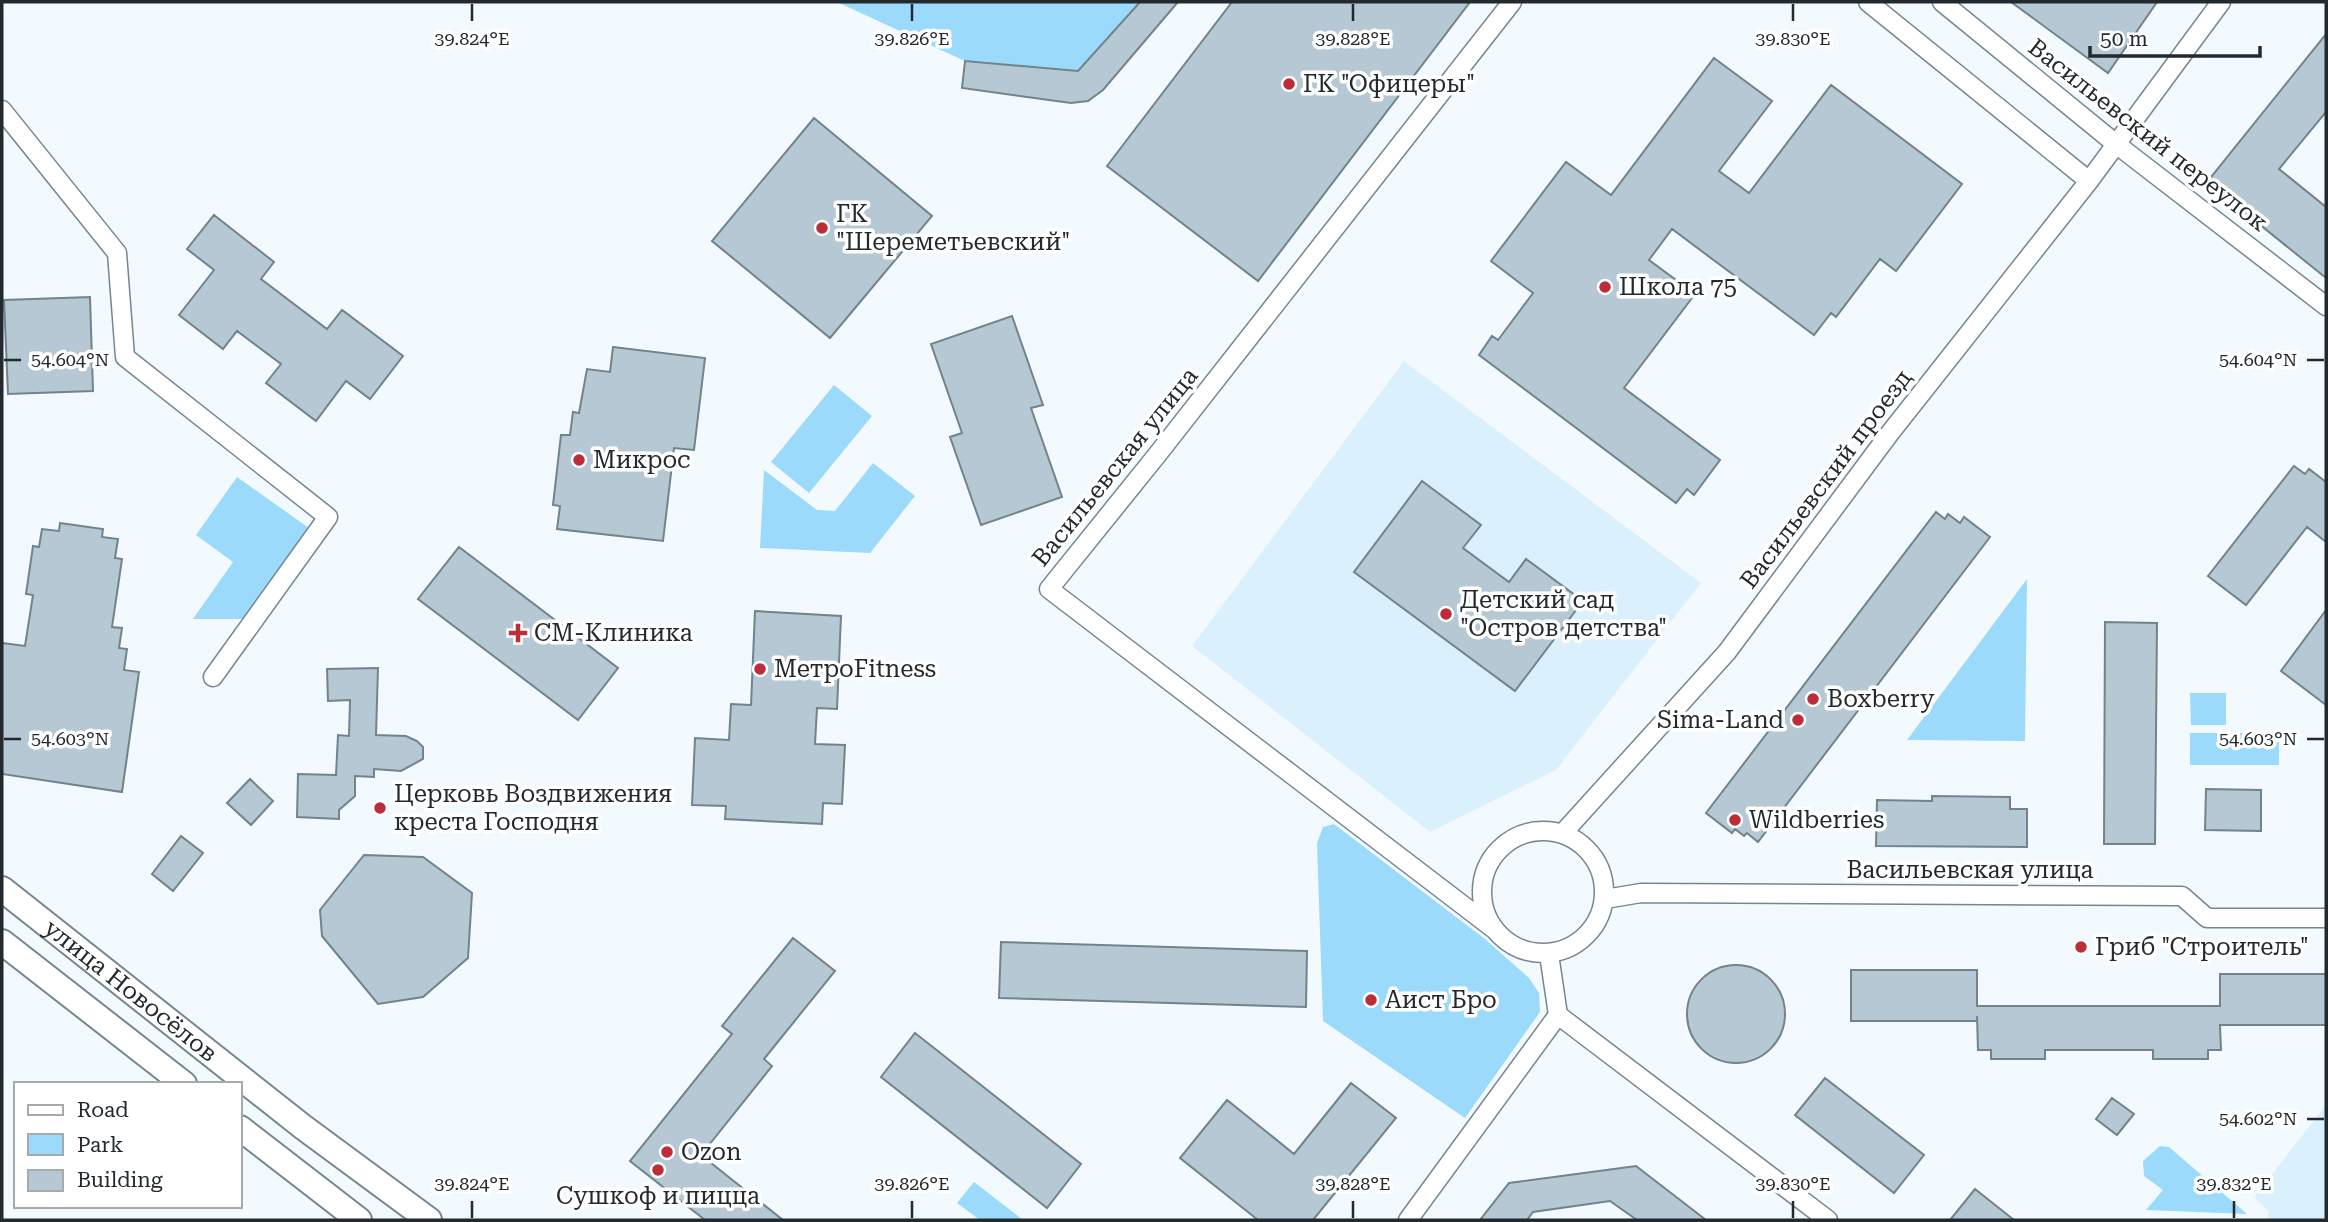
<svg xmlns="http://www.w3.org/2000/svg" width="2328" height="1222" font-family="'Roboto Serif',serif">
<rect width="100%" height="100%" fill="#f2faff"/>
<path fill="#daf1fd" d="M 1404,361 L 1701,583 L 1556,770 L 1430,832 L 1192,646 Z
M 2326,1105 L 2326,1220 L 2267,1220 L 2269,1212 L 2254,1197 Z"/>
<path fill="#9bdafb" d="M 837,2 L 1140,2 L 1078,71 L 965,61 Z
M 834,385 L 872,416 L 809,493 L 771,462 Z
M 873,463 L 915,496 L 870,553 L 760,548 L 764,470 L 817,510 L 835,511 Z
M 237,477 L 309,528 L 244,619 L 193,619 L 233,562 L 196,535 Z
M 2027,579 L 2025,741 L 1907,740 Z
M 2190,693 L 2226,693 L 2226,725 L 2191,725 Z
M 2190,733 L 2279,733 L 2279,765 L 2190,765 Z
M 1334,824 L 1485,939 L 1529,978 L 1539,993 L 1540,1012 L 1465,1118 L 1323,1021 L 1317,843 L 1323,827 Z
M 2160,1146 L 2169,1147 L 2247,1214 L 2146,1210 L 2163,1190 L 2144,1176 L 2143,1161 Z
M 974,1182 L 1023,1220 L 980,1220 L 957,1203 Z"/>
<path fill="#b5c8d3" stroke="#71838d" stroke-width="2" d="M 1140,2 L 1178,2 L 1103,90 L 1088,101 L 1071,103 L 962,88 L 965,61 L 1078,71 Z
M 1232,2 L 1470,2 L 1258,281 L 1107,166 Z
M 2011,2 L 2157,2 L 2108,73 Z
M 2326,34 L 2326,112 L 2279,169 L 2326,207 L 2326,278 L 2207,182 Z
M 1714,58 L 1772,101 L 1719,171 L 1749,193 L 1831,85 L 1962,184 L 1896,271 L 1880,259 L 1836,317 L 1831,313 L 1814,335 L 1672,229 L 1649,260 L 1695,294 L 1624,388 L 1720,460 L 1694,495 L 1687,489 L 1676,503 L 1479,355 L 1492,336 L 1498,340 L 1533,293 L 1491,261 L 1566,162 L 1611,195 Z
M 814,118 L 932,216 L 830,338 L 712,241 Z
M 214,215 L 274,262 L 261,279 L 327,329 L 342,310 L 403,356 L 370,399 L 346,381 L 316,421 L 266,383 L 281,364 L 237,331 L 223,349 L 179,315 L 214,270 L 187,249 Z
M 90,297 L 93,391 L 8,394 L 4,300 Z
M 1012,316 L 1043,405 L 1031,408 L 1062,497 L 981,525 L 950,437 L 962,433 L 931,344 Z
M 613,347 L 705,358 L 694,450 L 674,448 L 663,541 L 557,529 L 560,506 L 553,505 L 561,435 L 570,435 L 573,412 L 579,413 L 587,369 L 610,372 Z
M 2294,466 L 2305,474 L 2309,469 L 2326,482 L 2326,542 L 2307,527 L 2246,605 L 2208,576 Z
M 1422,481 L 1481,525 L 1463,548 L 1509,582 L 1526,559 L 1583,601 L 1515,691 L 1354,572 Z
M 1936,512 L 1945,519 L 1948,514 L 1960,523 L 1964,517 L 1990,537 L 1758,842 L 1747,833 L 1744,836 L 1735,829 L 1732,833 L 1706,813 Z
M 60,523 L 103,529 L 102,537 L 118,539 L 115,558 L 122,559 L 112,627 L 122,628 L 119,648 L 127,649 L 124,670 L 139,672 L 122,792 L 2,774 L 2,643 L 25,646 L 33,595 L 26,594 L 33,546 L 39,547 L 42,529 L 59,531 Z
M 459,547 L 618,668 L 578,720 L 418,599 Z
M 2326,610 L 2326,705 L 2281,671 Z
M 755,611 L 841,616 L 837,709 L 817,708 L 815,744 L 845,745 L 842,804 L 823,803 L 822,824 L 725,819 L 726,806 L 692,805 L 695,738 L 729,740 L 731,704 L 751,705 Z
M 2105,622 L 2157,623 L 2155,844 L 2104,844 Z
M 378,668 L 376,735 L 406,736 L 417,741 L 423,747 L 423,759 L 401,771 L 374,769 L 374,777 L 355,776 L 355,796 L 339,810 L 339,819 L 297,817 L 298,774 L 336,775 L 338,735 L 349,736 L 350,700 L 328,701 L 327,669 Z
M 250,779 L 273,801 L 251,825 L 227,803 Z
M 2206,789 L 2261,790 L 2261,831 L 2205,830 Z
M 1932,796 L 2010,797 L 2010,809 L 2027,809 L 2027,847 L 1876,846 L 1877,800 L 1932,801 Z
M 181,836 L 203,853 L 173,891 L 152,874 Z
M 364,855 L 423,857 L 472,893 L 468,958 L 423,997 L 378,1004 L 322,936 L 320,910 Z
M 793,938 L 835,971 L 764,1059 L 772,1066 L 701,1155 L 783,1220 L 705,1220 L 630,1161 L 732,1034 L 722,1026 Z
M 1001,942 L 1307,951 L 1306,1007 L 999,998 Z
M1687 1014a49 49 0 1 1 98 0a49 49 0 1 1-98 0Z
M 1851,970 L 1977,970 L 1977,1006 L 2220,1006 L 2220,974 L 2326,974 L 2326,1025 L 2220,1025 L 2221,1050 L 2208,1050 L 2208,1059 L 2153,1059 L 2153,1050 L 2045,1050 L 2045,1059 L 1991,1059 L 1991,1050 L 1978,1050 L 1977,1016 L 1977,1021 L 1851,1021 Z
M 915,1033 L 1081,1164 L 1047,1208 L 881,1077 Z
M 1825,1078 L 1924,1155 L 1894,1193 L 1795,1115 Z
M 1351,1083 L 1396,1118 L 1313,1220 L 1258,1220 L 1180,1158 L 1227,1100 L 1294,1154 Z
M 2112,1098 L 2134,1114 L 2117,1135 L 2096,1119 Z
M 1636,1166 L 1706,1220 L 1637,1220 L 1610,1201 L 1533,1212 L 1527,1220 L 1480,1220 L 1509,1183 Z
M 1975,1189 L 2014,1220 L 1950,1220 Z"/>
<g fill="none" stroke-linecap="round" stroke-linejoin="round">
<defs>
<path id="street" d="M 1868,2 L 2089,181
M 1942,2 L 2116,144 L 2326,306
M 2,110 L 117,253 L 125,357 L 328,517 L 213,677
M1482 892a61 61 0 1 1 122 0a61 61 0 1 1-122 0Z
M 1562,834 L 1727,652 L 1890,433 L 2089,181 L 2221,2
M 1605,899 L 1641,893 L 2182,896 L 2207,918 L 2326,918
M 1494,929 L 1049,589 L 1157,455 L 1512,2
M 1549,954 L 1558,1015 L 1828,1220
M 1408,1220 L 1558,1015"/>
<g id="secondary">
<path id="s1" d="M 2,889 L 303,1127 L 429,1220"/>
<path d="M 2,942 L 184,1084"/>
<path d="M 240,1128 L 359,1220"/>
</g>
</defs>
<use href="#street" stroke="#748690" stroke-width="21"/>
<use href="#secondary" stroke="#748690" stroke-width="28"/>
<use href="#street" stroke="#fff" stroke-width="18"/>
<use href="#secondary" stroke="#fff" stroke-width="24"/>
</g>
<path fill="none" stroke="#222a2e" stroke-width="2.5" d="M 472,4 L 472,21M 912,4 L 912,21M 1353,4 L 1353,21M 1793,4 L 1793,21M 4,360 L 21,360M 2307,360 L 2324,360M 4,739 L 21,739M 2307,739 L 2324,739M 2307,1119 L 2324,1119M 472,1201 L 472,1218M 912,1201 L 912,1218M 1353,1201 L 1353,1218M 1793,1201 L 1793,1218M 2234,1201 L 2234,1218"/>
<g fill="#bd2d39" stroke="#fff" stroke-width="2.5">
<circle cx="1289" cy="84" r="7"/>
<circle cx="822" cy="228" r="7"/>
<circle cx="1605" cy="287" r="7"/>
<circle cx="579" cy="460" r="7"/>
<circle cx="1446" cy="614" r="7"/>
<path d="M514.5 622.5h7v7h7v7h-7v7h-7v-7h-7v-7h7z"/>
<circle cx="760" cy="669" r="7"/>
<circle cx="1813" cy="699" r="7"/>
<circle cx="1798" cy="720" r="7"/>
<circle cx="380" cy="808" r="7"/>
<circle cx="1735" cy="820" r="7"/>
<circle cx="2081" cy="947" r="7"/>
<circle cx="1371" cy="1000" r="7"/>
<circle cx="667" cy="1152" r="7"/>
<circle cx="658" cy="1170" r="7"/>
</g>
<g text-anchor="middle" dominant-baseline="central" stroke-width="7" stroke-linejoin="round" paint-order="stroke">
<g font-size="24" fill="#222a2e" stroke="#fff" text-anchor="start">
<text x="1303" y="84">ГК "Офицеры"</text>
<text x="836" y="214">ГК<tspan x="836" dy="28">"Шереметьевский"</tspan></text>
<text x="1619" y="287">Школа 75</text>
<text x="593" y="460">Микрос</text>
<text x="1460" y="600">Детский сад<tspan x="1460" dy="28">"Остров детства"</tspan></text>
<text x="534" y="633">СМ-Клиника</text>
<text x="774" y="669">МетроFitness</text>
<text x="1827" y="699">Boxberry</text>
<text x="1784" y="720" text-anchor="end">Sima-Land</text>
<text x="394" y="794">Церковь Воздвижения<tspan x="394" dy="28">креста Господня</tspan></text>
<text x="1749" y="820">Wildberries</text>
<text x="2095" y="947">Гриб "Строитель"</text>
<text x="1385" y="1000">Аист Бро</text>
<text x="681" y="1152">Ozon</text>
<text x="658" y="1196" text-anchor="middle">Сушкоф и пицца</text>
</g>
<g font-size="24" fill="#222a2e" stroke="#fff">
<text transform="translate(2148 135) rotate(38)">Васильевский переулок</text>
<text transform="translate(1115 467) rotate(-51)">Васильевская улица</text>
<text transform="translate(1826 479) rotate(-53)">Васильевский проезд</text>
<text x="1970" y="870">Васильевская улица</text>
<text stroke="none"><textPath href="#s1" startOffset="164">улица Новосёлов</textPath></text>
</g>
</g>
<g font-size="18" text-anchor="middle" fill="#222a2e" stroke="#fff" stroke-width="7" stroke-linejoin="round" paint-order="stroke">
<text x="472" y="45">39.824°E</text>
<text x="912" y="45">39.826°E</text>
<text x="1353" y="45">39.828°E</text>
<text x="1793" y="45">39.830°E</text>
<text x="70" y="366">54.604°N</text>
<text x="2258" y="366">54.604°N</text>
<text x="70" y="745">54.603°N</text>
<text x="2258" y="745">54.603°N</text>
<text x="2258" y="1125">54.602°N</text>
<text x="472" y="1190">39.824°E</text>
<text x="912" y="1190">39.826°E</text>
<text x="1353" y="1190">39.828°E</text>
<text x="1793" y="1190">39.830°E</text>
<text x="2234" y="1190">39.832°E</text>
</g>
<rect width="2328" height="1222" fill="none" stroke="#222a2e" stroke-width="7"/>
<rect x="14" y="1082" width="228" height="126" fill="#ffffff" stroke="#a7aaab" stroke-width="2"/>
<rect x="28" y="1105" width="35" height="10" fill="#ffffff" stroke="#a7aaab" stroke-width="2"/>
<text x="77" y="1117" font-size="21" fill="#222a2e">Road</text>
<rect x="28" y="1134" width="35" height="21" fill="#9bdafb" stroke="#a7aaab" stroke-width="2"/>
<text x="77" y="1152" font-size="21" fill="#222a2e">Park</text>
<rect x="28" y="1170" width="35" height="21" fill="#b5c8d3" stroke="#a7aaab" stroke-width="2"/>
<text x="77" y="1187" font-size="21" fill="#222a2e">Building</text>
<path d="M2090 46v10h170v-10" fill="none" stroke="#222a2e" stroke-width="3.5"/>
<text x="2100" y="46" font-size="21" fill="#222a2e" stroke="#ffffff" stroke-width="5" paint-order="stroke">50 m</text>
</svg>
